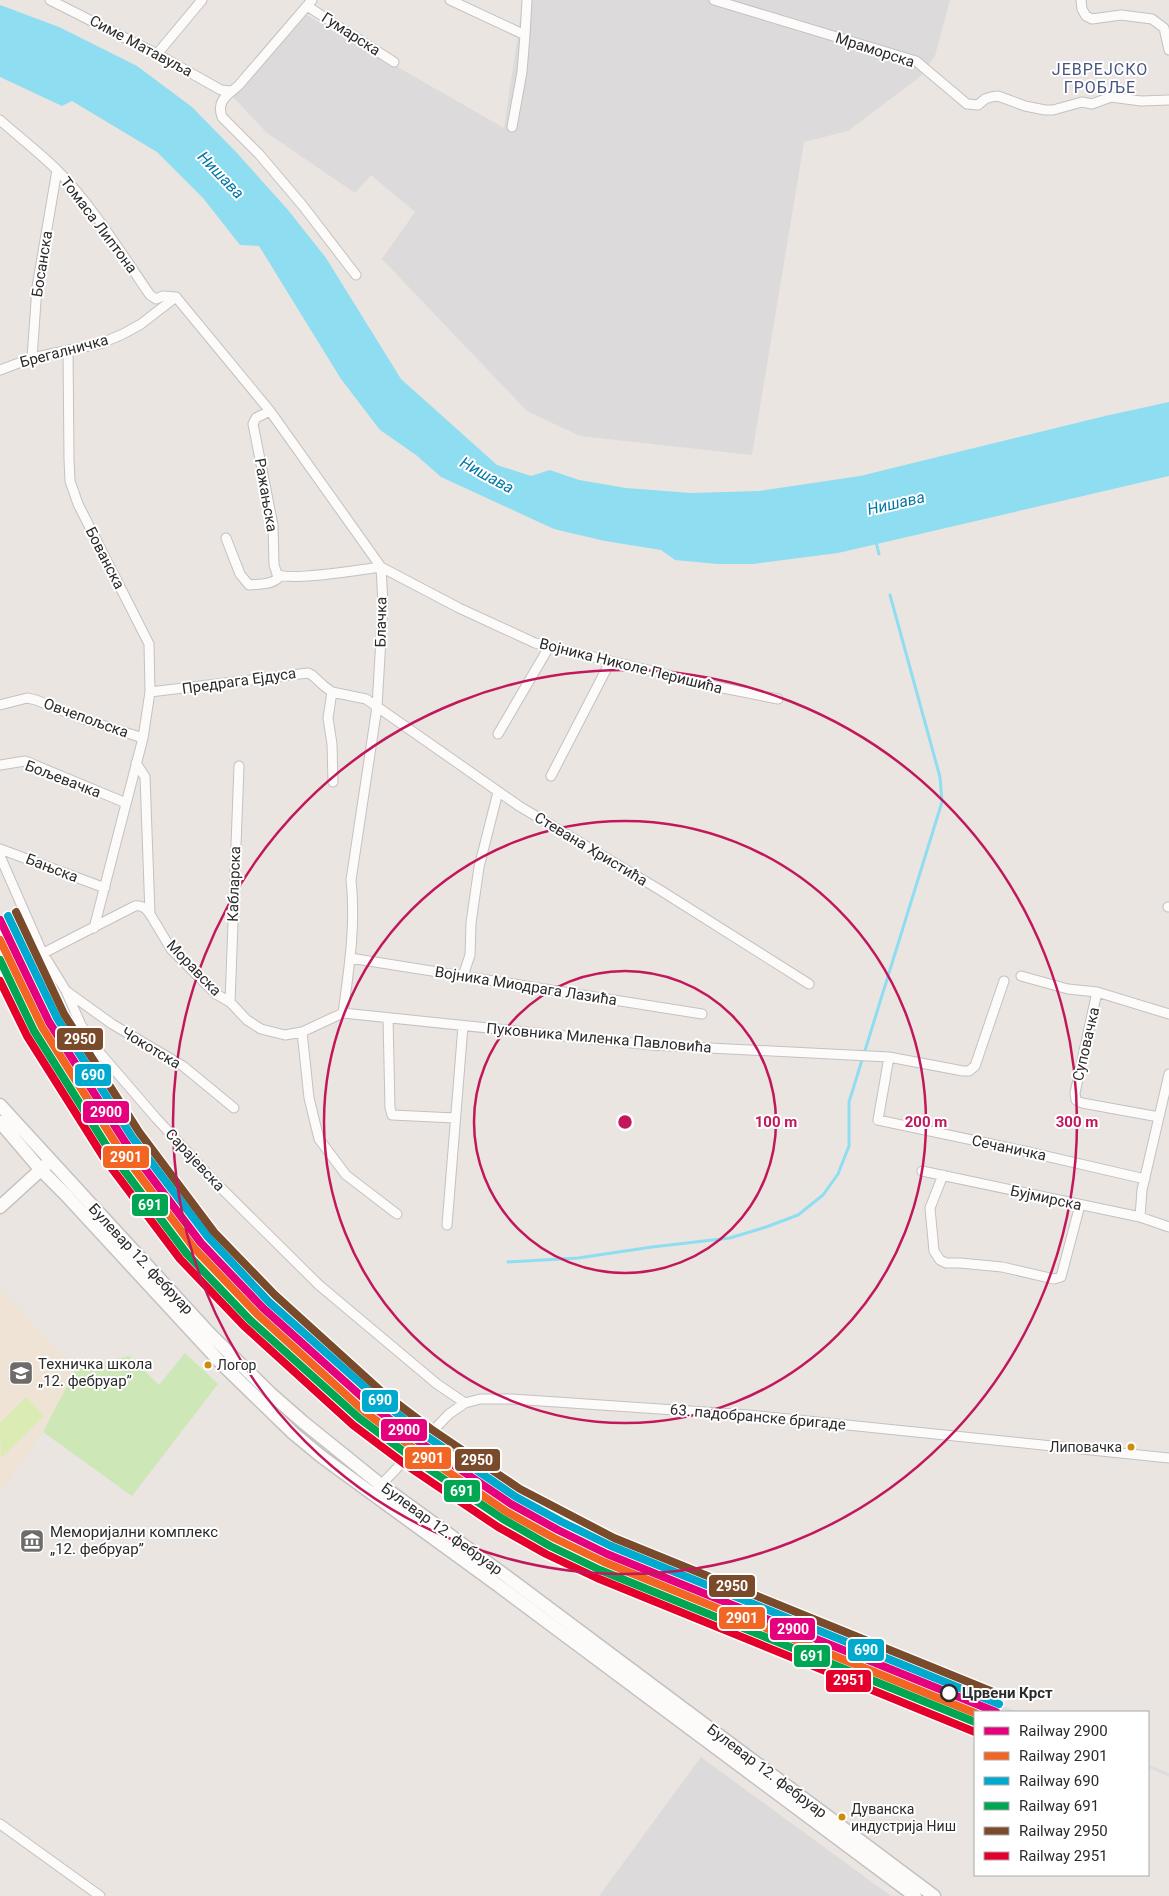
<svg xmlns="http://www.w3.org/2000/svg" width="1169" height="1896" font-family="Roboto,sans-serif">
<rect width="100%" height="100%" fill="#eae5e0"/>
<path fill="#dddadc" d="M 523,0 L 950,0 L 935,56 L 921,76 L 848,131 L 804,142 L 752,455 L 580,436 L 527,411 L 382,259 L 415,212 L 371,175 L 355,193 L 267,133 L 233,97 L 305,14 L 504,128 Z
M 701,1757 L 709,1763 L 891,1896 L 599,1896 Z"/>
<path fill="#eee3d4" d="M 0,1288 L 76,1369 L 43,1432 L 0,1492 Z"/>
<path fill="#cde7b7" d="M 185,1353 L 218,1384 L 132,1496 L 43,1432 L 76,1369 L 129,1356 L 159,1385 Z"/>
<path fill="#daecb4" d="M 26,1397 L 44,1416 L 1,1458 L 0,1423 Z"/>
<path fill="#8fddf1" d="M 0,5 L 59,27 L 137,66 L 192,107 L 237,153 L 288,210 L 326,258 L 401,379 L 497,465 L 531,476 L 550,470 L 579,480 L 626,488 L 691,493 L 759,491 L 860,476 L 1105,416 L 1169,402 L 1169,476 L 838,553 L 753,564 L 718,564 L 675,560 L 661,550 L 605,541 L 554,529 L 441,477 L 416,455 L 380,430 L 341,379 L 259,246 L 240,245 L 203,198 L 157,152 L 72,101 L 62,106 L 0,77 Z"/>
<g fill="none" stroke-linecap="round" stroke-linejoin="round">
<path stroke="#8fddf1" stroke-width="3" d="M 876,542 L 879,554
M 508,1262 L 578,1258 L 652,1247 L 730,1238 L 766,1227 L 798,1215 L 823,1195 L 838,1174 L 849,1146 L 849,1102 L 942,802 L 940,777 L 890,595"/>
<defs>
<path id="street" d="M 50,0 L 157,54 L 221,90 L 230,91
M 312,0 L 239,85 C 228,95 216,100 222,117 L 259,154 L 303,206 L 356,275
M 450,0 L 525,35 L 522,72 L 512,127
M 714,0 L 916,61 L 967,104 L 978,105 L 985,99 L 991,97 L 998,96 L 1025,106 L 1045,110 L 1053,110 L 1082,102 L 1092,104 L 1111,97 L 1141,101 L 1169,100
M 1081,0 L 1082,9 L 1086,16 L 1092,19 L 1121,15 L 1152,19 L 1164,28 L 1169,50
M 307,6 L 394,62
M 525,35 L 527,0
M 157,54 L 202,0
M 0,120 C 19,137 40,153 58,171 C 94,208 121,253 150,295 L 156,299 L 163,296 L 176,297
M 176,297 L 270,411 L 381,567 L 383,604 L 377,707 L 351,880 C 356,924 349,969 343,1013
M 68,350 L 69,459 L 70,481 L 78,504 L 149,644 L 150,692 L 143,738 L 94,928
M 32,358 L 37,287 L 57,170
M 0,370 L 32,358 L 102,343 L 123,334 L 141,324 L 176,297
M 270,411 L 256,418 L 253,424 L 273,525 L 274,565 L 277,574 C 289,582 363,569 381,567
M 226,538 L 240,574 L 249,585 C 260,584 273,585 280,576
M 381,567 L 459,608 L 535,643 L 723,688 L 778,699
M 150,692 L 308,673 L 312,675 L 324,686 L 332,692 L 366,699 L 519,806 L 660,890 L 809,984
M 332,692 L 328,718 L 332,744 L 333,782
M 0,705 L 27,698 L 36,700 L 83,719 L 143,738
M 498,734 L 549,647
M 136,763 L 145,777 L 150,914
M 0,765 L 25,761 L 126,803
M 551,776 L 610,662
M 0,849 L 105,888
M 0,856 L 42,952 L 66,991 L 81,1025 L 100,1053 L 156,1118 L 215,1182 L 319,1285 L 437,1384 L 465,1403
M 1168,907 L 1169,907
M 350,958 L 702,1014
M 0,976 C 45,952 90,929 135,906 C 142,905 146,908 150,914 L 171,949 L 216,994 L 230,1002 L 247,1020 L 261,1029 L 285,1035 L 302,1032 L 343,1013
M 463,976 L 470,955 L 471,923 L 479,867 L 498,792
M 1021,976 L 1068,989 L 1097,992 L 1169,1014
M 66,991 L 112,1024 L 183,1066 L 234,1108
M 1097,992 L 1075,1093 L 1076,1100 L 1082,1103 L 1159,1117
M 230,1002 L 239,766
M 343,1013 L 651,1045 L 889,1057 L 963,1071 L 969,1071 L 975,1066 L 1004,981
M 388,1018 L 390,1108 L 392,1115 L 455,1118
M 302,1032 L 309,1098 L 319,1139 L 346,1175 L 397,1214
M 889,1057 L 878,1120 L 1024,1151 L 1145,1179
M 922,1171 L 1140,1217 L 1169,1227
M 943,1175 L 930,1208 L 934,1251 L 940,1260 L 946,1263 L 960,1263 L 1002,1267 L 1054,1279 L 1061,1277 L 1080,1205
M 1140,1217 L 1142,1190 L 1169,1074
M 447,1225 L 463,1026
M 378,1488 L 449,1414 L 465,1403 L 480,1399 L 512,1399 L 749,1415 L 1169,1458
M 0,1824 L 100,1896"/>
<path id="secondary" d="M 0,1105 L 210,1334 L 271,1394 L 303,1422 L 381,1485 L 506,1576 L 934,1896
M 0,1122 L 41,1170 L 65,1194 L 221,1363 L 293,1433 L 322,1457 L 499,1586 L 915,1896
M 0,1207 L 47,1164"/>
</defs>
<use href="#street" stroke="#c3c1c2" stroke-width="11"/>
<use href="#secondary" stroke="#c3c1c2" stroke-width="15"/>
<use href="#street" stroke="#fcfbfa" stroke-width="9"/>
<use href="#secondary" stroke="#fcfbfa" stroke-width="12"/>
<path stroke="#dddddf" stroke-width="3" d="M 775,1617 L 1014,1712
M 1148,1766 L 1169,1775"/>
<defs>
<path id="rail-1" d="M 0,920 L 49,1022 L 125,1142 L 201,1243 L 263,1308 L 371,1405 L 421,1443 L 511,1504 L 558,1530 L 607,1554 L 996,1712"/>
<path id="rail-2" d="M 0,940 L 42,1027 L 118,1147 L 194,1248 L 257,1314 L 365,1412 L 416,1450 L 507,1512 L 554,1538 L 604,1562 L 975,1713"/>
<path id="rail-3" d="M 8,916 L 57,1018 L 132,1137 L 208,1237 L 269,1302 L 377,1398 L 426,1436 L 516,1497 L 562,1522 L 611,1546 L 999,1704"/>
<path id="rail-4" d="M 0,960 L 34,1031 L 111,1153 L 187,1254 L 250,1320 L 359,1418 L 411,1457 L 503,1519 L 550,1546 L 600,1570 L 975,1722"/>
<path id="rail-5" d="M 16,912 L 64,1014 L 139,1132 L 214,1232 L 275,1295 L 382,1392 L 431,1429 L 520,1489 L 614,1538 L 1003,1696"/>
<path id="rail-6" d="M 0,981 L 27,1036 L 104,1158 L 180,1259 L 244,1326 L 353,1425 L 406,1465 L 498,1527 L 546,1554 L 597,1578 L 975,1732"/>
</defs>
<use href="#rail-1" stroke="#fff" stroke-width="11"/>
<use href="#rail-2" stroke="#fff" stroke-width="11"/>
<use href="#rail-3" stroke="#fff" stroke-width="11"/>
<use href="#rail-4" stroke="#fff" stroke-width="11"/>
<use href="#rail-5" stroke="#fff" stroke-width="11"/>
<use href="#rail-6" stroke="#fff" stroke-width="11"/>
<use href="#rail-1" stroke="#e5007d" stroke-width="8"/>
<use href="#rail-2" stroke="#f26522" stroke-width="8"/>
<use href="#rail-3" stroke="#00a9ce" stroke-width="8"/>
<use href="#rail-4" stroke="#00a651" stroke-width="8"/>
<use href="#rail-5" stroke="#7a4b2a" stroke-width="8"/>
<use href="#rail-6" stroke="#e4002b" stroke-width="8"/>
</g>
<g fill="none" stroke="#c2185b" stroke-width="2.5">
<circle cx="625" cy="1122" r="151"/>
<circle cx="625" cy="1122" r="301"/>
<circle cx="625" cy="1122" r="452"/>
</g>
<defs>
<symbol id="school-square" viewBox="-11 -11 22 22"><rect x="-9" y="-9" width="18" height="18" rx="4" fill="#6e6c6a" stroke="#fff"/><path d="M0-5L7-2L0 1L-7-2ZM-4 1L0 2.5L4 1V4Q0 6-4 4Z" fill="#fff"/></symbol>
<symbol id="museum-square" viewBox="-11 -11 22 22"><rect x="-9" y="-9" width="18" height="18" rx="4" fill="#6e6c6a" stroke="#fff"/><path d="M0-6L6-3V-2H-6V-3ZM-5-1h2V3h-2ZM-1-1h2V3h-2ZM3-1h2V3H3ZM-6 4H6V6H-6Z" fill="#fff"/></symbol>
</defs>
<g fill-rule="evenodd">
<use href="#school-square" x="7" y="1359" width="28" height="28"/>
<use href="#museum-square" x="18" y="1527" width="28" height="28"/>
</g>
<g fill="#ce8d09" stroke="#fff" stroke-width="2">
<circle cx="208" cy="1365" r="4.5"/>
<circle cx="1131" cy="1447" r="4.5"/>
<circle cx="842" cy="1817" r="4.5"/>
</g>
<circle fill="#fff" stroke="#2b2b2b" stroke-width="2.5" cx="949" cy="1693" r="8"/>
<g text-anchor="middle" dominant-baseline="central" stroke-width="4" stroke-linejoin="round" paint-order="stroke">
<g font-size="14" fill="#2b2b2b" stroke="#fff" text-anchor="start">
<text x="217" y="1365">Логор</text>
<text x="1122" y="1447" text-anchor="end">Липовачка</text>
<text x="851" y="1809">Дуванска<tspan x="851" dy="17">индустрија Ниш</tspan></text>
</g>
<g font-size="15" fill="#2b2b2b" stroke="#fff">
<text transform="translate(351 34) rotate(33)">Гумарска</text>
<text transform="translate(141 46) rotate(28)">Симе Матавуља</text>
<text transform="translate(875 50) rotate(18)">Мраморска</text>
<text transform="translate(99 225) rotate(53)">Томаса Липтона</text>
<text transform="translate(42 264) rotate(-81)">Босанска</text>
<text transform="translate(64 351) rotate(-15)">Брегалничка</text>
<text transform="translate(266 495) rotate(80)">Ражањска</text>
<text transform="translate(105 558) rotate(63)">Бованска</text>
<text transform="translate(381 622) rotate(-89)">Блачка</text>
<text transform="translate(631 666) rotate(14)">Војника Николе Перишића</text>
<text transform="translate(239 681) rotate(-8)">Предрага Ејдуса</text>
<text transform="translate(86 718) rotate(20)">Овчепољска</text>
<text transform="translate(63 779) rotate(21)">Бољевачка</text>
<text transform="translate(591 849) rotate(31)">Стевана Христића</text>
<text transform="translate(52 868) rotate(21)">Бањска</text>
<text transform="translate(234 884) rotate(-88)">Кабларска</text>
<text transform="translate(194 968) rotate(46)">Моравска</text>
<text transform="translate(526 986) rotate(9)">Војника Миодрага Лазића</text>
<text transform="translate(599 1038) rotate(5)">Пуковника Миленка Павловића</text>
<text transform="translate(1086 1044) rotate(-77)">Суповачка</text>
<text transform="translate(151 1048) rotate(31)">Чокотска</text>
<text transform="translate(1009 1148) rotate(12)">Сечаничка</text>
<text transform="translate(195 1160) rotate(47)">Сарајевска</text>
<text transform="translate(1046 1198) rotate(12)">Бујмирска</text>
<text transform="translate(141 1259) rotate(47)">Булевар 12. фебруар</text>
<text transform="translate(758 1417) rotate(5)">63. падобранске бригаде</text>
<text transform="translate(442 1529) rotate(36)">Булевар 12. фебруар</text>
<text transform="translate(767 1771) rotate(37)">Булевар 12. фебруар</text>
</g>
<g font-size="15" fill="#2b2b2b" stroke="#fff" text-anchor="start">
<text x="38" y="1364">Техничка школа<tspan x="38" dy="17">„12. фебруар”</tspan></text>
<text x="50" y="1532">Меморијални комплекс<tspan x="50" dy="17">„12. фебруар”</tspan></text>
</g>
<g font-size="15" font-weight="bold" fill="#2b2b2b" stroke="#fff" text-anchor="start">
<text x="962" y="1693">Црвени Крст</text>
</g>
<g font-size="16" letter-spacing="1" fill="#485580" stroke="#fff">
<text x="1100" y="69">ЈЕВРЕЈСКО<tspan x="1100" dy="18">ГРОБЉЕ</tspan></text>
</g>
<g font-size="16" font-style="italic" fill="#0378a7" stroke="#fff">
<text transform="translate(221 175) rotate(46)">Нишава</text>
<text transform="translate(487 475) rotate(29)">Нишава</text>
<text transform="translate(896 503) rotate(-13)">Нишава</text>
</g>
</g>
<circle cx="625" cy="1122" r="8" fill="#c2185b" stroke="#fff" stroke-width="2.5"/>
<g font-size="15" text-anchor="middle" font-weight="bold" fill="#c2185b" stroke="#fff" stroke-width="4" stroke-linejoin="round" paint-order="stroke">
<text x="776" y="1127">100 m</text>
<text x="926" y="1127">200 m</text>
<text x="1077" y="1127">300 m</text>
</g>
<g stroke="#fff" stroke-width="2">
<rect x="56" y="1027" width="48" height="24" rx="5" fill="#7a4b2a"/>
<rect x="74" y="1063" width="38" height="24" rx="5" fill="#00a9ce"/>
<rect x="82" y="1100" width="48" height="24" rx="5" fill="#e5007d"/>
<rect x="102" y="1145" width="48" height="24" rx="5" fill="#f26522"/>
<rect x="131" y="1193" width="38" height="24" rx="5" fill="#00a651"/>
<rect x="361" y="1389" width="38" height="24" rx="5" fill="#00a9ce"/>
<rect x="380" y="1418" width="48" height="24" rx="5" fill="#e5007d"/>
<rect x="404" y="1446" width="48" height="24" rx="5" fill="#f26522"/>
<rect x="454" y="1448" width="47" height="24" rx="5" fill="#7a4b2a"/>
<rect x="443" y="1479" width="38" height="24" rx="5" fill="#00a651"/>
<rect x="708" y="1574" width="48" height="24" rx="5" fill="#7a4b2a"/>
<rect x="718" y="1606" width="48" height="24" rx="5" fill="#f26522"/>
<rect x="769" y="1617" width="47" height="24" rx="5" fill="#e5007d"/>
<rect x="847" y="1638" width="38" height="24" rx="5" fill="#00a9ce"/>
<rect x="793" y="1644" width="38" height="24" rx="5" fill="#00a651"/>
<rect x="825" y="1669" width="47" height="24" rx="5" fill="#e4002b"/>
</g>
<g font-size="14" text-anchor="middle" font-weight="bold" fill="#fff">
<text x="80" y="1044">2950</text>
<text x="93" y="1080">690</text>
<text x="106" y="1117">2900</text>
<text x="126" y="1162">2901</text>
<text x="150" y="1210">691</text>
<text x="380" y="1405">690</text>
<text x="404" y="1435">2900</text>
<text x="428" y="1463">2901</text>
<text x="477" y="1465">2950</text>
<text x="462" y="1496">691</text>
<text x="732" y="1591">2950</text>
<text x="742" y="1623">2901</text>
<text x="793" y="1634">2900</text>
<text x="866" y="1655">690</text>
<text x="812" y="1661">691</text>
<text x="849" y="1685">2951</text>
</g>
<rect x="974" y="1711" width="175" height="165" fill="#ffffff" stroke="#aaaaaa"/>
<rect x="984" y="1727" width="25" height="8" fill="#e5007d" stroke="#aaaaaa"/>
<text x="1019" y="1736" font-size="15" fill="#2b2b2b">Railway 2900</text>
<rect x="984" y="1752" width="25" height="8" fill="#f26522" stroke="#aaaaaa"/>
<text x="1019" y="1761" font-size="15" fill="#2b2b2b">Railway 2901</text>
<rect x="984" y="1777" width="25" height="8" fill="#00a9ce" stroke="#aaaaaa"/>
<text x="1019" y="1786" font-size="15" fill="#2b2b2b">Railway 690</text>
<rect x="984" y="1802" width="25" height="8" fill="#00a651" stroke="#aaaaaa"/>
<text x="1019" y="1811" font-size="15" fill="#2b2b2b">Railway 691</text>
<rect x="984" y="1827" width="25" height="8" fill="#7a4b2a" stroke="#aaaaaa"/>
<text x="1019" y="1836" font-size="15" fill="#2b2b2b">Railway 2950</text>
<rect x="984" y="1852" width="25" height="8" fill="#e4002b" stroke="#aaaaaa"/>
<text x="1019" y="1861" font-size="15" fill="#2b2b2b">Railway 2951</text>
</svg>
